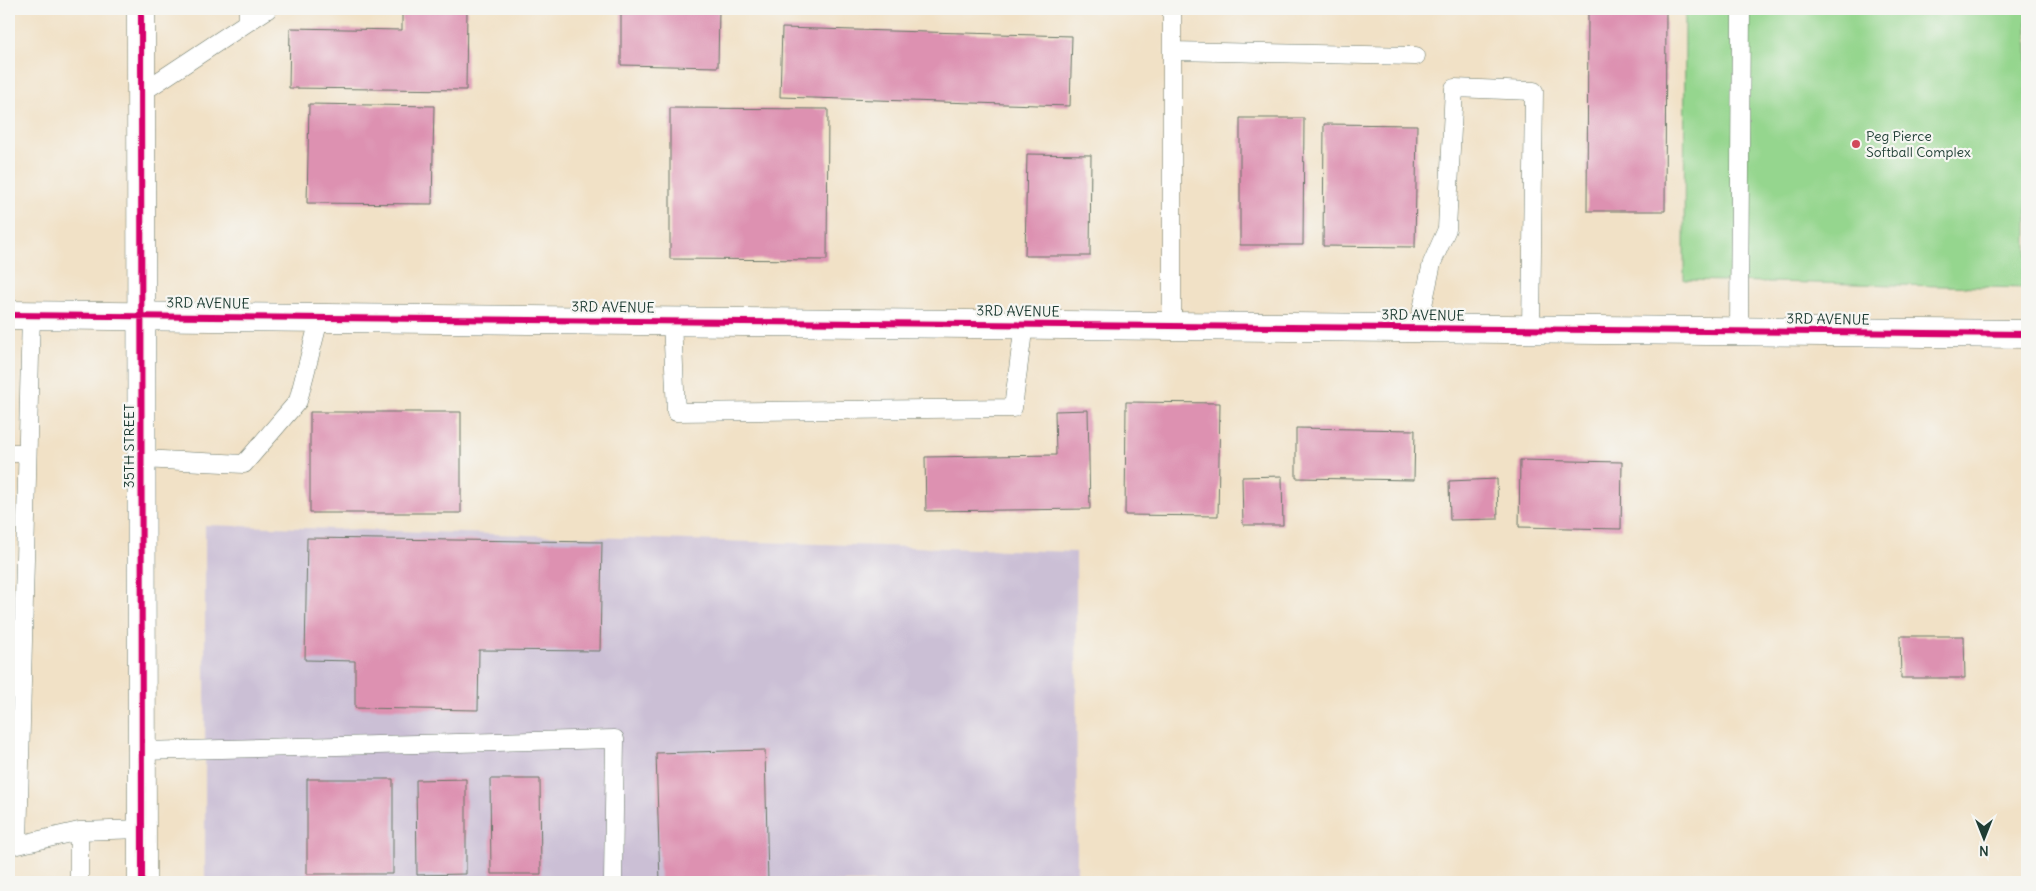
<svg xmlns="http://www.w3.org/2000/svg" width="2036" height="891" font-family="Delius,sans-serif">
<rect width="100%" height="100%" fill="#f6f6f2"/>
<filter id="ink" filterUnits="userSpaceOnUse"><feTurbulence type="fractalNoise" baseFrequency=".02" numOctaves="2"/><feDisplacementMap in="SourceGraphic" scale="10" xChannelSelector="R" yChannelSelector="G"/><feConvolveMatrix kernelMatrix="1 2 1 2 8 2 1 2 1" color-interpolation-filters="sRGB"/></filter>
<filter id="wash" filterUnits="userSpaceOnUse"><feTurbulence type="fractalNoise" baseFrequency=".0096" numOctaves="4" result="noise"/><feDisplacementMap in="SourceGraphic" scale="20" xChannelSelector="R" yChannelSelector="G"/><feGaussianBlur stdDeviation="1.12" result="paint"/><feColorMatrix in="noise" values="0 0 0 0 0 0 0 0 0 0 0 0 0 0 0 0 0 1.4 0 .05"/><feComposite in="paint" operator="in"/></filter>
<g filter="url(#wash)">
<rect width="100%" height="100%" fill="#f1e1c6"/>
<path fill="#cbbfd5" d="M 205,525 L 1076,552 L 1077,882 L 205,882 Z"/>
<path fill="#95d68e" stroke="#5a8a61" d="M 1685,9 L 2027,9 L 2027,288 L 1684,280 Z"/>
<g id="blocks">
<path fill="#dd91b1" d="M 402,9 L 467,9 L 466,90 L 289,88 L 290,28 L 402,30 Z
M 621,9 L 719,10 L 718,67 L 621,65 Z
M 1588,9 L 1666,9 L 1665,211 L 1587,211 Z
M 782,28 L 1072,36 L 1070,106 L 780,97 Z
M 309,104 L 434,106 L 432,204 L 307,203 Z
M 670,108 L 828,109 L 827,260 L 670,259 Z
M 1240,118 L 1304,118 L 1303,245 L 1240,245 Z
M 1324,124 L 1417,125 L 1415,247 L 1323,246 Z
M 1027,154 L 1091,155 L 1090,256 L 1025,256 Z
M 1126,402 L 1220,403 L 1218,516 L 1125,515 Z
M 1088,410 L 1090,509 L 926,511 L 925,457 L 1056,455 L 1055,411 Z
M 310,412 L 461,412 L 461,513 L 310,513 Z
M 1296,428 L 1415,430 L 1414,480 L 1296,478 Z
M 1520,460 L 1622,462 L 1621,529 L 1519,527 Z
M 1282,476 L 1283,525 L 1243,525 L 1242,477 Z
M 1497,479 L 1498,519 L 1450,520 L 1449,481 Z
M 307,538 L 602,542 L 600,651 L 479,650 L 478,710 L 355,708 L 355,661 L 305,660 Z
M 1900,636 L 1964,636 L 1965,678 L 1901,678 Z
M 765,750 L 768,882 L 660,882 L 656,753 Z
M 307,779 L 393,779 L 393,874 L 307,874 Z
M 466,779 L 466,874 L 417,875 L 416,780 Z
M 490,779 L 540,779 L 541,874 L 491,874 Z"/>
</g>
</g>
<g filter="url(#ink)">
<use href="#blocks" fill-opacity="0" stroke="#687667" stroke-width="1"/>
<g fill="none" stroke-linecap="round" stroke-linejoin="round">
<defs>
<path id="service" d="M 1172,9 L 1172,325
M 248,22 L 268,9
M 1172,51 L 1416,56
M 141,93 L 248,22 L 248,9
M 31,314 L 18,845 L 79,831 L 142,829
M 672,320 L 676,412 L 1013,408 L 1024,324
M 1418,328 L 1432,263 L 1447,229 L 1454,88 L 1534,91 L 1531,329
M 1739,331 L 1741,9
M 9,453 L 27,453
M 141,459 L 244,464 L 298,401 L 320,316
M 142,751 L 615,739 L 613,882
M 79,882 L 79,831"/>
<path id="minor" d="M 9,315 L 2027,334"/>
<path id="tertiary" d="M 141,9 L 142,882"/>
</defs>
<use href="#service" stroke="#687667" stroke-width="19"/>
<use href="#minor" stroke="#687667" stroke-width="29"/>
<use href="#tertiary" stroke="#687667" stroke-width="29"/>
<use href="#service" stroke="#fff" stroke-width="18"/>
<use href="#minor" stroke="#fff" stroke-width="28"/>
<use href="#tertiary" stroke="#fff" stroke-width="28"/>
<defs>
<path id="cycleway" d="M 141,9 L 142,882
M 9,315 L 2027,334"/>
</defs>
<use href="#cycleway" stroke="#f6f6f2" stroke-width="9"/>
<use href="#cycleway" stroke="#d6006c" stroke-width="6"/>
</g>
</g>
<circle fill="#d1495b" stroke="#f6f6f2" stroke-width="2" cx="1856" cy="144" r="5"/>
<g text-anchor="middle" dominant-baseline="central" stroke-width="4.5" stroke-linejoin="round" paint-order="stroke">
<g font-size="14" fill="#1f3d34" stroke="#f6f6f2" text-anchor="start">
<text x="1866" y="136">Peg Pierce<tspan x="1866" dy="16">Softball Complex</tspan></text>
</g>
<g font-size="14" fill="#1f3d34" stroke="#f6f6f2">
<text transform="translate(208 303) rotate(1)">3RD AVENUE</text>
<text transform="translate(613 307) rotate(1)">3RD AVENUE</text>
<text transform="translate(1018 311) rotate(1)">3RD AVENUE</text>
<text transform="translate(1423 315) rotate(1)">3RD AVENUE</text>
<text transform="translate(1828 319) rotate(1)">3RD AVENUE</text>
<text transform="translate(129 446) rotate(-90)">35TH STREET</text>
</g>
</g>
<rect width="2036" height="891" fill="none" stroke="#f6f6f2" stroke-width="30"/>
<g transform="translate(1984 838) rotate(180)" stroke="#f6f6f2" stroke-width="4" paint-order="stroke">
<path d="M0-4L9 19L0 12L-9 19Z" fill="#1f3d34"/>
<text y="-8" font-size="14" font-weight="bold" text-anchor="middle" fill="#1f3d34">N</text>
</g>
</svg>
